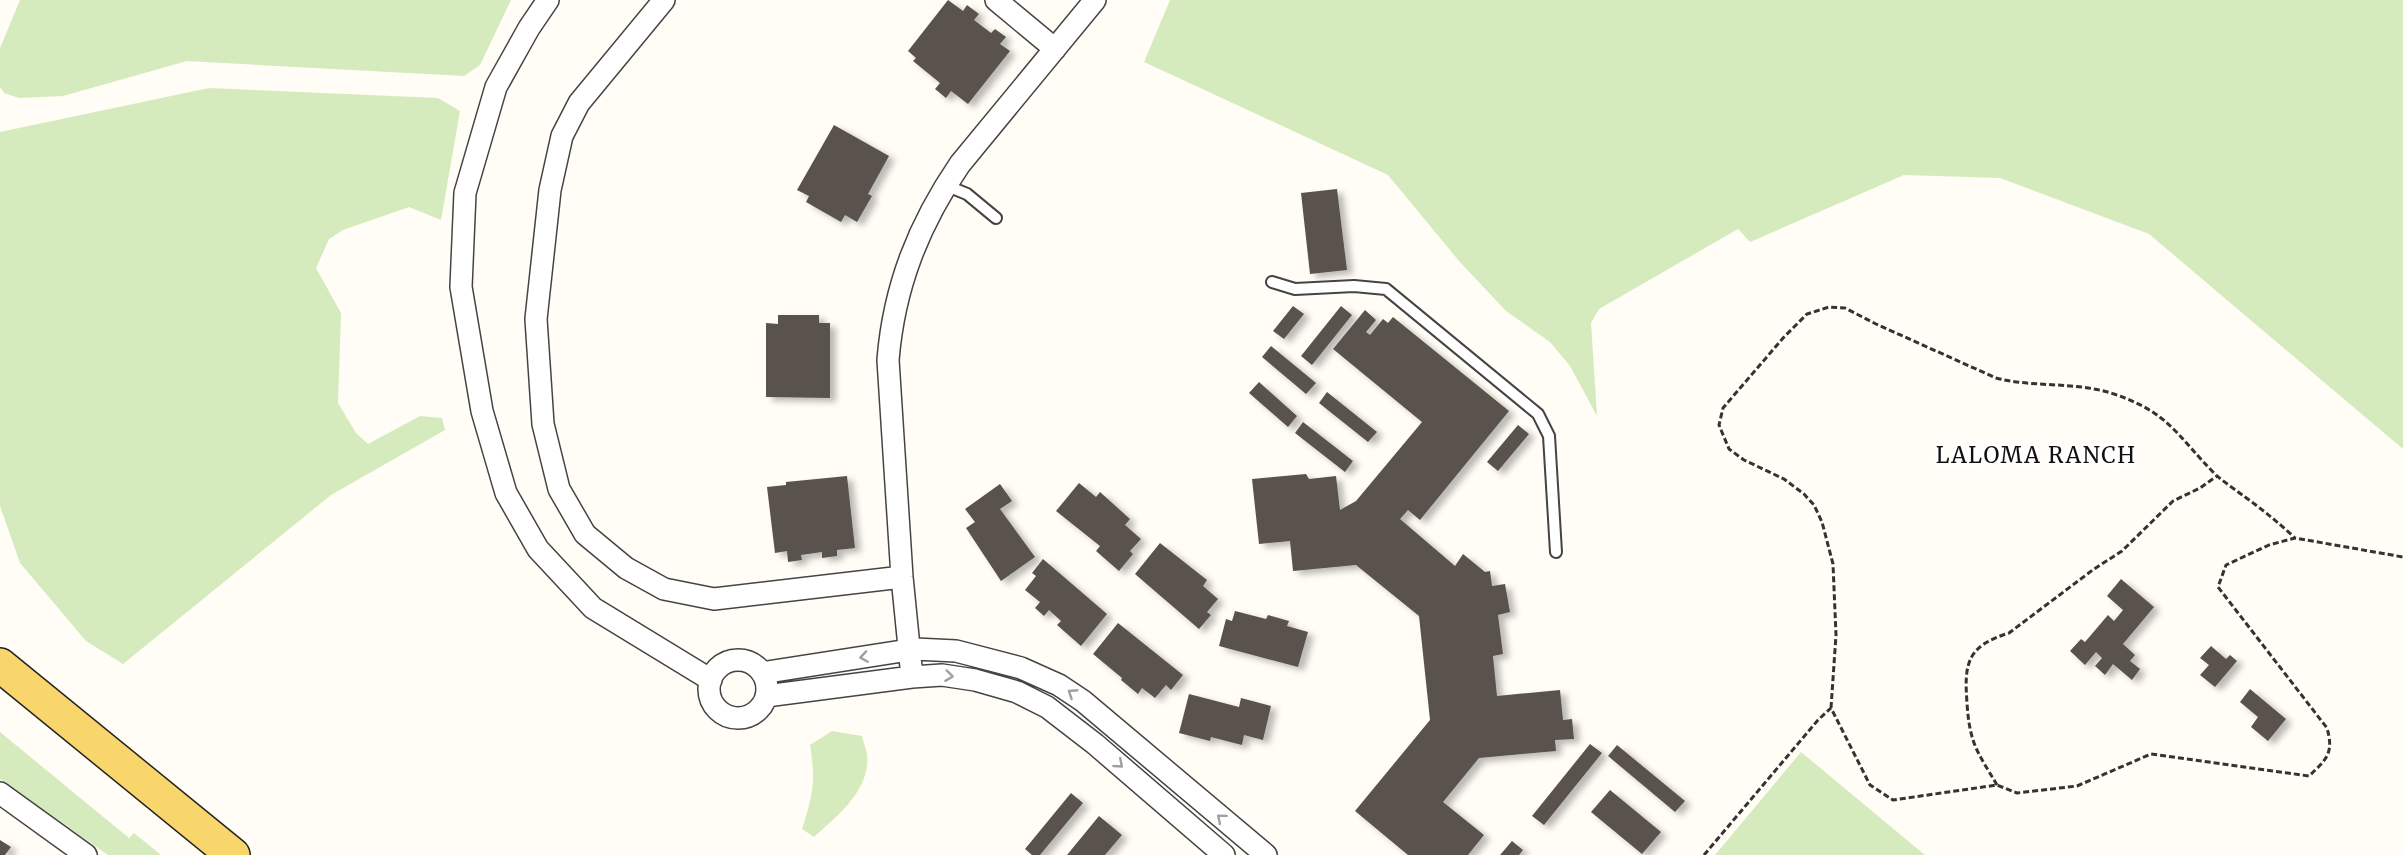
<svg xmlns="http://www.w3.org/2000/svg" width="2403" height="855" font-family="Merriweather,serif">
<defs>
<filter id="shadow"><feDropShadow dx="6" dy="4" stdDeviation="3" flood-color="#0004"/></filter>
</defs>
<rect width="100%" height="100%" fill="#fffdf5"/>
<path fill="#d5ebbd" d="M 20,0 L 511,0 L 480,65 L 464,76 L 187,61 L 63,96 L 19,98 L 4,93 L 0,87 L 0,48 Z
M 1170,0 L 2403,0 L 2403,449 L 2149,234 L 2000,178 L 1904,175 L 1750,242 L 1738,229 L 1599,309 L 1591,323 L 1597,416 L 1570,366 L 1550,342 L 1506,311 L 1459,261 L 1388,175 L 1144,62 Z
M 209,88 L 438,98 L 460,111 L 441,220 L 409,207 L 343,230 L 329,239 L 316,268 L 341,313 L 338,403 L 356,433 L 368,444 L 420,416 L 442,418 L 445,430 L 331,495 L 123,664 L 86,641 L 20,563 L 0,506 L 0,132 Z
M 832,731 L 862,736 C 863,742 866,748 867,754 C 871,790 837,816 814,837 L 802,829 C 813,794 816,782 810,745 Z
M 0,732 L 129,838 L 134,833 L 161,855 L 108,855 L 0,779 Z
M 1801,752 L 1925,855 L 1715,855 Z"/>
<path fill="#5a524d" filter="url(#shadow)" d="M 948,0 L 963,11 L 967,5 L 979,14 L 974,20 L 991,33 L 995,29 L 1006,37 L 1000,44 L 1010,51 L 968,104 L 951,91 L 946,98 L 935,89 L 940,83 L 913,61 L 916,58 L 908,51 Z
M 834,125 L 889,156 L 868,194 L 872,196 L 857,222 L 845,215 L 841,222 L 806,202 L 809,196 L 797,190 Z
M 1337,189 L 1347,270 L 1310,274 L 1301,193 Z
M 1293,306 L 1304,314 L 1284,339 L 1273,331 Z
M 1341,306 L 1352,315 L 1312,365 L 1301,356 Z
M 1365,310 L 1376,320 L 1366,332 L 1370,335 L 1383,319 L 1388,323 L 1393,317 L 1509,411 L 1420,520 L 1408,510 L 1400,519 L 1455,566 L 1463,554 L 1485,572 L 1490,571 L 1492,586 L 1505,584 L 1510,612 L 1498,615 L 1503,654 L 1493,656 L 1497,696 L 1560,690 L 1563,720 L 1572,719 L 1574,739 L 1555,740 L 1556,751 L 1479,758 L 1443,802 L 1484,835 L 1468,855 L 1408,855 L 1355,811 L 1430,720 L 1419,616 L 1356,565 L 1293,571 L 1290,541 L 1259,544 L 1252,479 L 1306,474 L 1309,479 L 1336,476 L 1340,510 L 1356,501 L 1422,422 L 1333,349 Z
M 778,315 L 819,315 L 819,323 L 830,323 L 830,398 L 766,397 L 766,323 L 778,324 Z
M 1271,346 L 1316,383 L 1306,394 L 1262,357 Z
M 1259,382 L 1297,416 L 1288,427 L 1249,393 Z
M 1327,392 L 1377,432 L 1368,442 L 1319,403 Z
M 1303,422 L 1353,461 L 1345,472 L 1295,433 Z
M 1518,425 L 1529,434 L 1498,471 L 1487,462 Z
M 847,476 L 855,548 L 837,550 L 837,556 L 822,558 L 822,552 L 801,555 L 802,560 L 788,562 L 787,551 L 775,553 L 767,487 L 786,485 L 786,482 Z
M 1079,483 L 1096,497 L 1100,492 L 1130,519 L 1125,525 L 1141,539 L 1130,551 L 1133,554 L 1119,571 L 1096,551 L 1100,546 L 1056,511 Z
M 1000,484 L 1012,501 L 1000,509 L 1035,557 L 1001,581 L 966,528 L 975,522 L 965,509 Z
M 1160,543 L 1207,580 L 1203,586 L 1218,599 L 1207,612 L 1211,615 L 1199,629 L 1135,574 Z
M 1043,559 L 1107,614 L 1081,646 L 1057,625 L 1061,621 L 1049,610 L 1044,616 L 1035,608 L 1040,602 L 1025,590 L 1036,576 L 1032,573 Z
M 2121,579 L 2154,607 L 2123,644 L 2135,655 L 2130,661 L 2140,669 L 2132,680 L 2113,664 L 2105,675 L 2095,666 L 2102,658 L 2096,652 L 2085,665 L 2070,651 L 2081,639 L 2085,642 L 2108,615 L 2114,621 L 2123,610 L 2107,596 Z
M 1235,611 L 1266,619 L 1268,615 L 1289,621 L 1287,626 L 1308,632 L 1298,667 L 1219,646 L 1226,619 L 1232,621 Z
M 1118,623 L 1183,675 L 1171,690 L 1166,685 L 1155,698 L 1142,688 L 1138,694 L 1121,680 L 1122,678 L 1093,654 Z
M 2211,646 L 2226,659 L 2230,655 L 2237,661 L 2215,687 L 2200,675 L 2209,665 L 2200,658 Z
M 2250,689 L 2286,719 L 2268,741 L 2251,727 L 2258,717 L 2240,702 Z
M 1189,694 L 1239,707 L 1241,698 L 1271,706 L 1263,740 L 1244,735 L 1242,745 L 1211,737 L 1210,741 L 1179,733 Z
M 1590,744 L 1602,753 L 1544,825 L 1532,816 Z
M 1617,745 L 1685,801 L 1675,812 L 1608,756 Z
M 1610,790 L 1661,832 L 1642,854 L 1591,812 Z
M 1071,793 L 1083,803 L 1040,855 L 1032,855 L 1025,849 Z
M 1099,816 L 1122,835 L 1105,855 L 1067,855 Z
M 0,840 L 11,847 L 5,855 L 0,855 Z
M 1512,841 L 1523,850 L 1519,855 L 1500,855 Z"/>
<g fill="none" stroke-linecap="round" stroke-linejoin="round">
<defs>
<path id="lane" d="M 945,185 L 967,194 L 996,218
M 1272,282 L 1295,289 L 1354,286 L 1386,289 L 1538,414 L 1549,436 L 1556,552"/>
<path id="street" d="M 548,0 L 529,28 L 496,87 L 465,193 L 461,287 L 482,411 L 506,493 L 538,549 L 593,608 L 711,680
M 664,0 L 579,103 L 562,136 L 550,190 L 536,319 L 543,424 L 559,489 L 585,534 L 626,568 L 664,589 L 714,599 L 902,577
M 996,0 L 1055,49
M709 689a29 29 0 1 1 58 0a29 29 0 1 1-58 0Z
M 762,673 L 915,649 L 956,651 L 1021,668 L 1059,685 L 1083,701 L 1266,855
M 912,677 L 902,577 L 888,360 C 894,286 919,224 960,164 L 1095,0
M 766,696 L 912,677 L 942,675 L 975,680 L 1017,692 L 1047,707 L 1095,744 L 1224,855
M 0,793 L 86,855"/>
<path id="primary" d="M 0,665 L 233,855"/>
</defs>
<use href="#lane" stroke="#444" stroke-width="14"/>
<use href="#street" stroke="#444" stroke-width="24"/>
<use href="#primary" stroke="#222" stroke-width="36"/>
<path stroke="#333" stroke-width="3" stroke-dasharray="6 3" stroke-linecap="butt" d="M 1831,708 L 1836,635 L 1833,564 L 1822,522 L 1814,505 L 1804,494 L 1784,479 L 1744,460 L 1729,449 L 1719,425 L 1723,408 L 1784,337 L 1807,314 L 1829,307 L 1845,308 L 1876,324 L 1996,378 C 2034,388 2075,381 2114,394 C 2170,413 2177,436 2216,475 C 2225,483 2236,490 2245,497 C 2263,510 2279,523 2295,538
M 1997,785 C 1990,773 1982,761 1976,748 C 1970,734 1968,719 1967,703 C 1964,663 1967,646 2009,633 L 2094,569 L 2122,551 L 2173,501 L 2200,488 L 2217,476
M 1704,855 L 1818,720 L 1831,708 L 1870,785 L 1893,800 L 1997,785 L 2017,793 L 2077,786 L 2151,754 L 2309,776 C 2327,759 2334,753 2327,728 L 2218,587 L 2226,565 L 2269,545 L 2295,538 L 2403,557"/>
<use href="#lane" stroke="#fff" stroke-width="10"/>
<use href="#street" stroke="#fff" stroke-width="21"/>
<use href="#primary" stroke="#f9d66b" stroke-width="33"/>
</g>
<defs><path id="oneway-chevron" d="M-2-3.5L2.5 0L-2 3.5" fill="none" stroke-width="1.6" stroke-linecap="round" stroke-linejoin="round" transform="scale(1.5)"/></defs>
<g stroke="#a0a0a0">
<use href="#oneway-chevron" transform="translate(864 657) rotate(171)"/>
<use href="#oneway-chevron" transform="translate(949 676) rotate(7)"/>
<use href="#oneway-chevron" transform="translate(1072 693) rotate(-147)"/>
<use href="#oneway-chevron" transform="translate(1119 764) rotate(41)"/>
<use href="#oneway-chevron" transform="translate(1221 818) rotate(-140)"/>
</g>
<g text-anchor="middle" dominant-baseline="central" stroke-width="6" stroke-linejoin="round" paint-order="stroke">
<g font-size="22" letter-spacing="1.5" fill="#111" stroke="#fff">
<text x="2036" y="455">LALOMA RANCH</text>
</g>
</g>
</svg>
